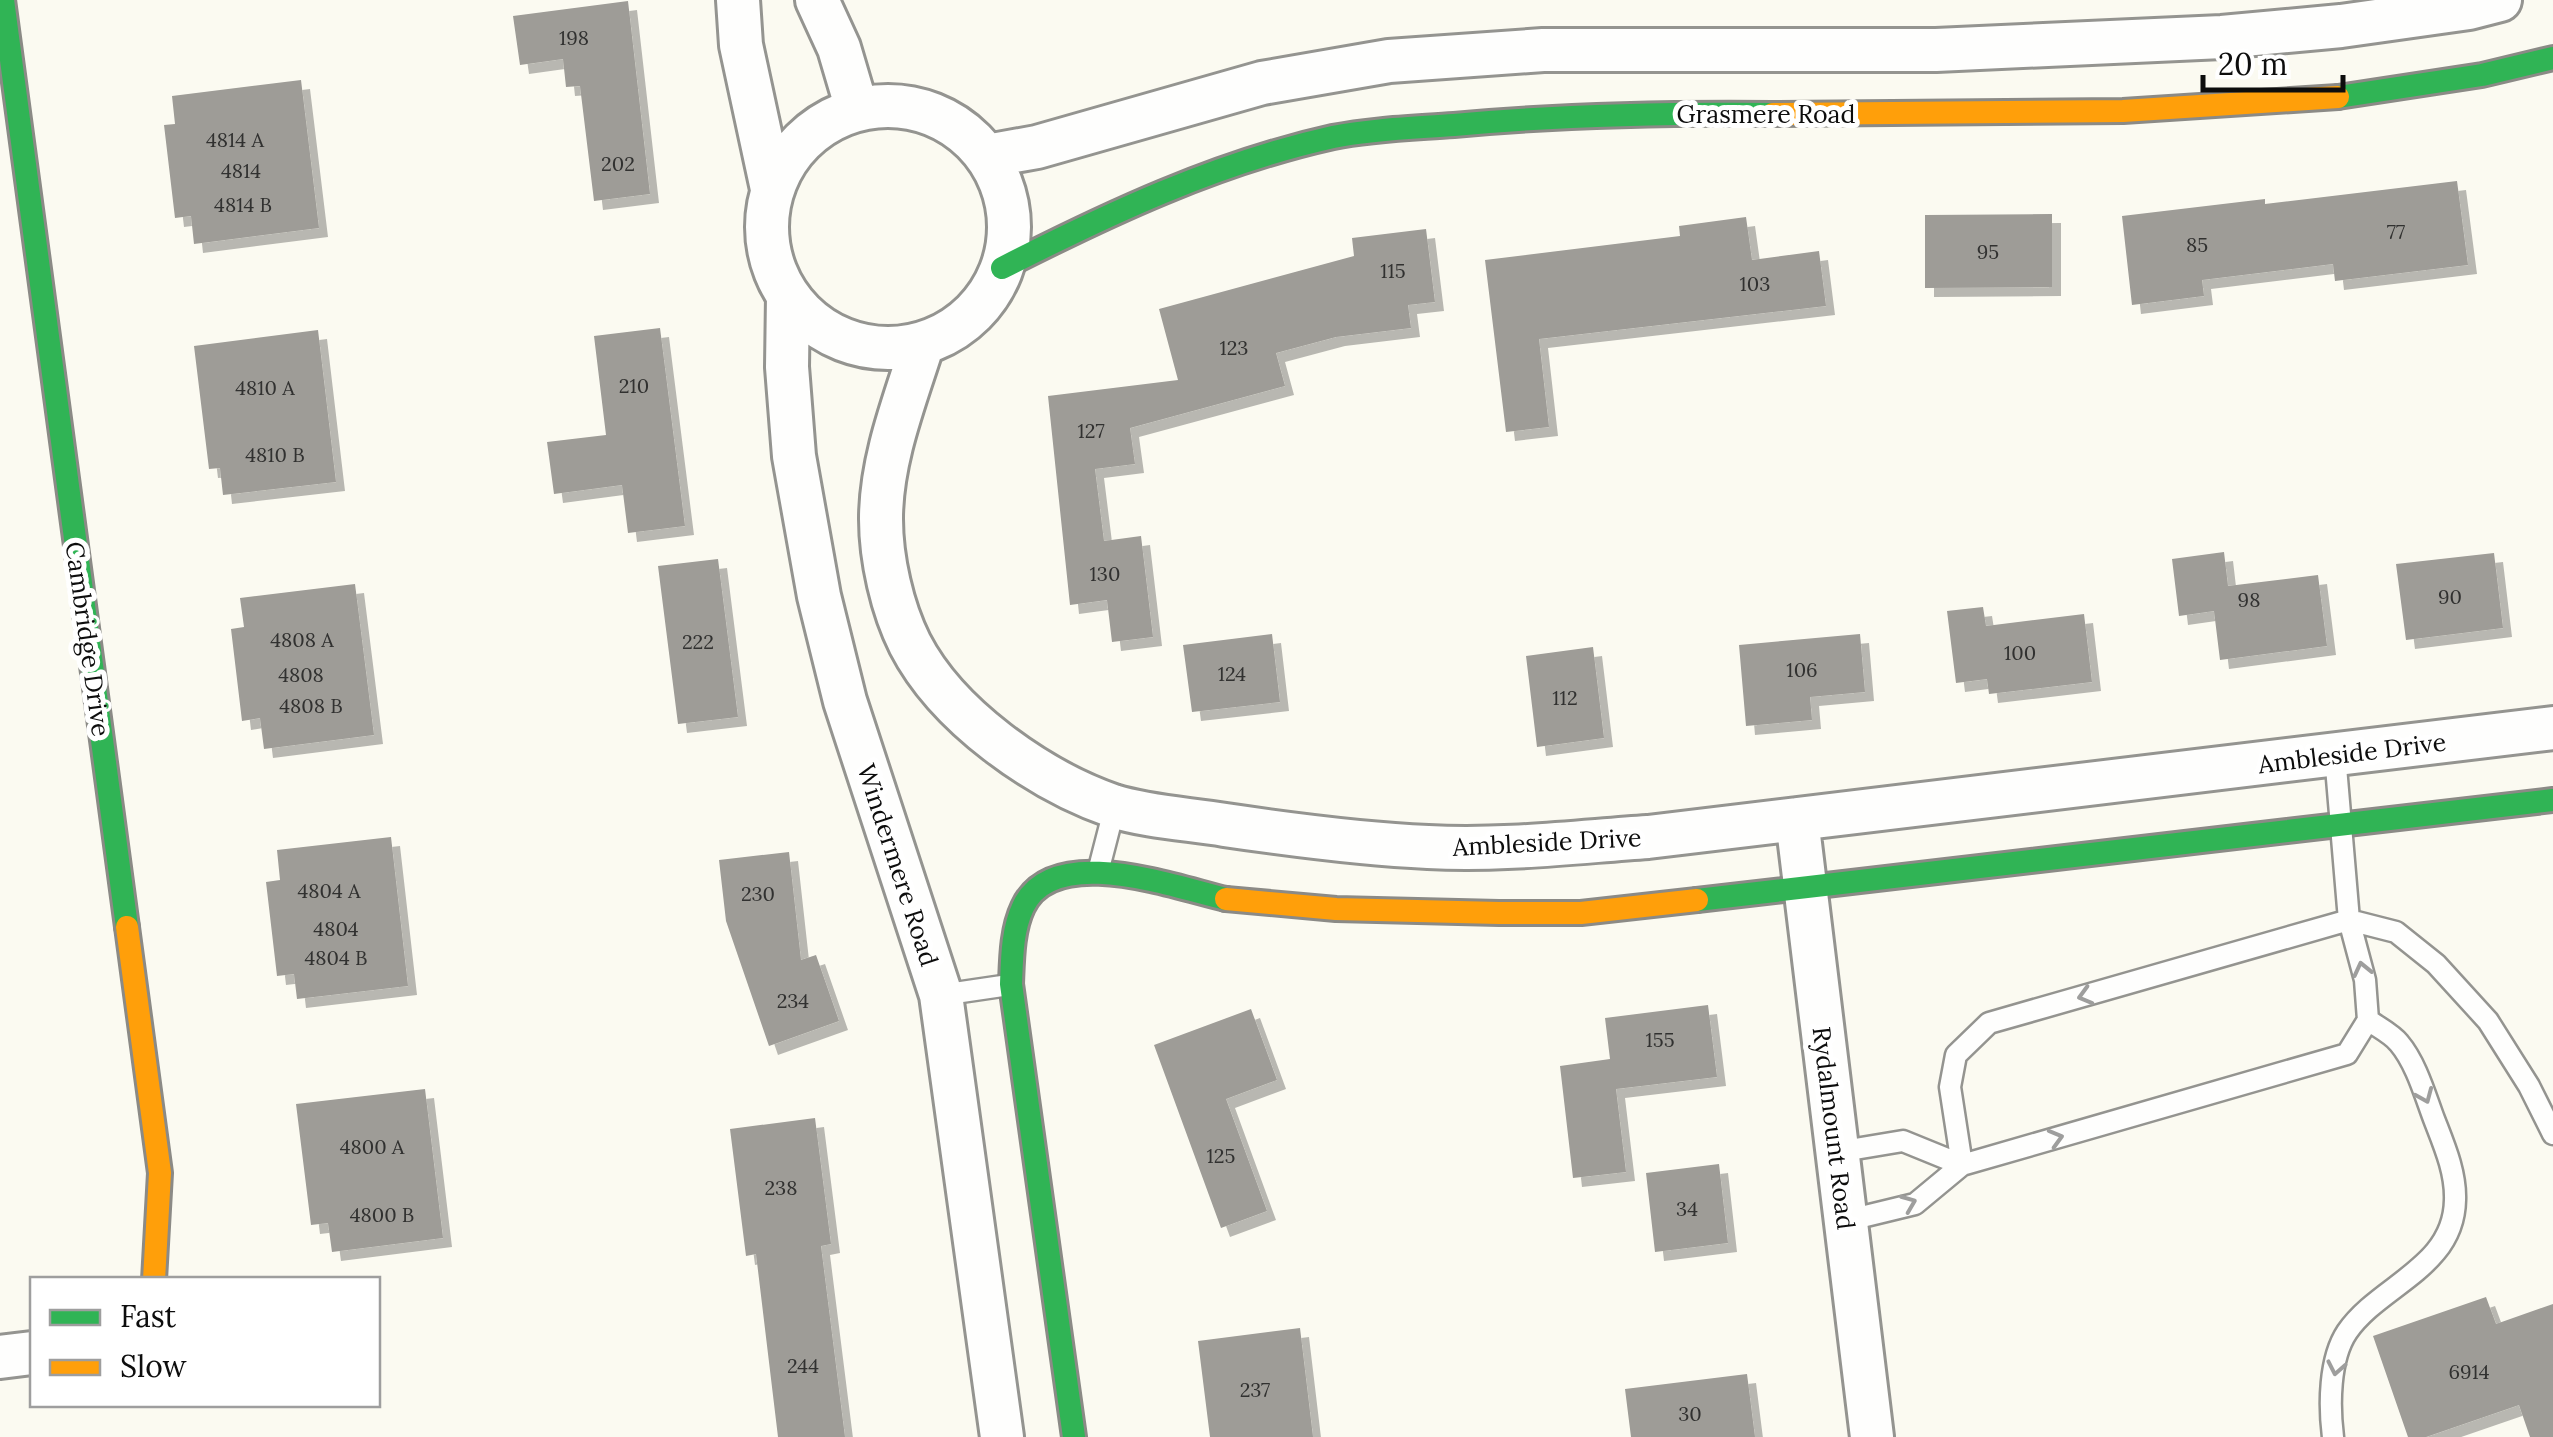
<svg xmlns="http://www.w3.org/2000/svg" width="2553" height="1437" font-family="Lora,serif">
<defs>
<filter id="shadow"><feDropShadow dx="9" dy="9" stdDeviation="0" flood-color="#0004"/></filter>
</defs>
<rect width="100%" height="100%" fill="#fbfaf1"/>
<path fill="#9e9c97" filter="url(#shadow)" d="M 628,1 L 650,194 L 594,201 L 580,86 L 566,87 L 563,59 L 520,65 L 513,16 Z
M 301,80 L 319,228 L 194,244 L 191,216 L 175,218 L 164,125 L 175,124 L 172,96 Z
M 2457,181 L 2468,265 L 2335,281 L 2333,264 L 2202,280 L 2204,296 L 2132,305 L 2122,216 L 2265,199 L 2265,204 Z
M 2052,214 L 2052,287 L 1925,288 L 1925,215 Z
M 1746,217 L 1752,260 L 1819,251 L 1826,306 L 1539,339 L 1549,427 L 1506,432 L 1485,260 L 1680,236 L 1679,226 Z
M 1426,229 L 1435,302 L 1408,305 L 1411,328 L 1336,337 L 1276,353 L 1285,386 L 1130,428 L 1135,464 L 1095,469 L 1104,541 L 1141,536 L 1153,637 L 1112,642 L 1107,600 L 1070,605 L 1048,396 L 1178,380 L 1159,309 L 1354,256 L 1352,238 Z
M 660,328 L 685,526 L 628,533 L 622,485 L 554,494 L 547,442 L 606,435 L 594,336 Z
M 318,330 L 336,482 L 223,495 L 220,468 L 209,469 L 194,346 Z
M 2224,552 L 2228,586 L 2318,575 L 2327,646 L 2220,660 L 2214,611 L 2179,616 L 2172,559 Z
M 2494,553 L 2503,628 L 2406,640 L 2396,564 Z
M 718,559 L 738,717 L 678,724 L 658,566 Z
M 355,584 L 374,735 L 264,749 L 260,718 L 242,721 L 231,629 L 244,627 L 240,598 Z
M 1983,607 L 1986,626 L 2084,614 L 2092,682 L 1989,694 L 1987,679 L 1956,683 L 1947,611 Z
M 1272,634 L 1280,702 L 1192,712 L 1183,645 Z
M 1860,634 L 1865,692 L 1810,697 L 1812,720 L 1746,726 L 1739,645 Z
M 1593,647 L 1604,738 L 1537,747 L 1526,656 Z
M 391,837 L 408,986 L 297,999 L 294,974 L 277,976 L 266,882 L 280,880 L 277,850 Z
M 789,852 L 801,960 L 816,955 L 839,1021 L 769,1046 L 726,921 L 719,860 Z
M 1708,1005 L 1717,1077 L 1616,1089 L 1626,1172 L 1573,1178 L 1560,1066 L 1610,1059 L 1605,1018 Z
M 1251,1009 L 1277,1080 L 1226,1099 L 1267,1211 L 1221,1228 L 1154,1045 Z
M 425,1089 L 443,1238 L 332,1252 L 328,1223 L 311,1225 L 296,1104 Z
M 815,1118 L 831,1244 L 821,1246 L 845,1437 L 778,1437 L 756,1254 L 746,1256 L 730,1129 Z
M 1719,1164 L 1728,1243 L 1655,1252 L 1646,1173 Z
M 2486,1297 L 2496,1324 L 2553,1304 L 2553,1437 L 2530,1437 L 2519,1405 L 2426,1437 L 2408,1437 L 2373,1336 Z
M 1300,1328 L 1313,1437 L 1210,1437 L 1198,1341 Z
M 1747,1374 L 1755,1437 L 1631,1437 L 1625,1389 Z"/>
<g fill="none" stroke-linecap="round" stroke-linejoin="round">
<defs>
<path id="lane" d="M 2335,755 L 2349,920 L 2396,932 L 2436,964 L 2488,1021 L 2529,1086 L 2553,1134
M 1098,872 L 1115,806
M 941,995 L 1009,985
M 1837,1152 L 1903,1141 L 1962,1165
M 1845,1221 L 1915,1204 L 1962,1165 L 2347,1054 L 2368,1020 L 2365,980 L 2349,920 L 1989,1023 L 1956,1055 L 1950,1087 L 1962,1165
M 2333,1437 C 2329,1406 2329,1359 2347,1332 C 2379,1285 2454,1268 2455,1200 C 2456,1172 2444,1145 2434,1119 C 2425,1095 2416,1063 2399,1043 C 2392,1034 2378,1027 2368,1020"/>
<path id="street" d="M 738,0 L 741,45 L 772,189
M 817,0 L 839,48 L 857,109
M767 227a121 121 0 1 1 242 0a121 121 0 1 1-242 0Z
M 987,156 L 1037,147 L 1262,83 L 1389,61 L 1543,50 L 1936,50 L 2222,37 L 2341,26 L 2469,8 L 2500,0
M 788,296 L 787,367 L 794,456 L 819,596 L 845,701 L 941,995 L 1002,1437
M 923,343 C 905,400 881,459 881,519 C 881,559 892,608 910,644 C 947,716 1038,780 1113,806 C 1148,817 1189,819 1225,825 C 1293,835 1360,844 1428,847 C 1502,851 1575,842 1648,837 L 2553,728
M 1797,819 L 1872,1437
M 0,1357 L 32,1353"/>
<path id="fast" d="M 3,0 L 127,927
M 2338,97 L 2482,75 L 2553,58
M 1002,268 C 1108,214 1216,163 1333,137 C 1373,129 1414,128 1454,125 C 1560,115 1666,113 1773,114
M 1697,900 L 2553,800
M 1074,1437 L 1011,984 C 1012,959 1012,930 1023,907 C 1053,842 1174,887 1226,899"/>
<path id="slow" d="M 1773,114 L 2123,111 L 2338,97
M 1226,899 L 1336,909 L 1499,913 L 1581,913 L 1697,900
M 127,927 L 160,1173 L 154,1280"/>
</defs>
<use href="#lane" stroke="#949490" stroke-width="25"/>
<use href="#street" stroke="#949490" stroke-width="48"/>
<use href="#fast" stroke="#8b8a86" stroke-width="28"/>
<use href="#slow" stroke="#8b8a86" stroke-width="28"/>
<use href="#lane" stroke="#fefefd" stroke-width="20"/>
<use href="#street" stroke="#fefefd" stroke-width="42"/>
<use href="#fast" stroke="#30b455" stroke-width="22"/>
<use href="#slow" stroke="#ff9f0a" stroke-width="22"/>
</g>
<defs><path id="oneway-chevron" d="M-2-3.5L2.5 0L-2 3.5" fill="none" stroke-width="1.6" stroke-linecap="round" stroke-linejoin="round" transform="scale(2.5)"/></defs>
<g stroke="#9e9e9d">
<use href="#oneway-chevron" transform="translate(2362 969) rotate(-103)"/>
<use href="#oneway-chevron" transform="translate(2085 996) rotate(164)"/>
<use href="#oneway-chevron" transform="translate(2425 1096) rotate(67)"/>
<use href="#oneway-chevron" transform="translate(2056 1138) rotate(-16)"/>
<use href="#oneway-chevron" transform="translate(1909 1203) rotate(-22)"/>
<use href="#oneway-chevron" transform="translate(2336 1368) rotate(101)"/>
</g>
<g text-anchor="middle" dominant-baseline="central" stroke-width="10" stroke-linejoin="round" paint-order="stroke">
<g font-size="20" fill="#313130">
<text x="574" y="37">198</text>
<text x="235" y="139">4814 A</text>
<text x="618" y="163">202</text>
<text x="241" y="170">4814</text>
<text x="243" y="204">4814 B</text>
<text x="2396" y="231">77</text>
<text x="2197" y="244">85</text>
<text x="1988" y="251">95</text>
<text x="1393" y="270">115</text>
<text x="1755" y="283">103</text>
<text x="1234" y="347">123</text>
<text x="634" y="385">210</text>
<text x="265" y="387">4810 A</text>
<text x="1091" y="430">127</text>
<text x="275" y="454">4810 B</text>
<text x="1105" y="573">130</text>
<text x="2450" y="596">90</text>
<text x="2249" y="599">98</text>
<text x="302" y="639">4808 A</text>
<text x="698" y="641">222</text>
<text x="2020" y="652">100</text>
<text x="1802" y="669">106</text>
<text x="1232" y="673">124</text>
<text x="301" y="674">4808</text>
<text x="1565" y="697">112</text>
<text x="311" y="705">4808 B</text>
<text x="329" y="890">4804 A</text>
<text x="758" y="893">230</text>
<text x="336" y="928">4804</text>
<text x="336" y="957">4804 B</text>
<text x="793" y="1000">234</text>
<text x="1660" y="1039">155</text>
<text x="372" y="1146">4800 A</text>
<text x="1221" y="1155">125</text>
<text x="781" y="1187">238</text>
<text x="1687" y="1208">34</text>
<text x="382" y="1214">4800 B</text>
<text x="803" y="1365">244</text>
<text x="2469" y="1371">6914</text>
<text x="1255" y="1389">237</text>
<text x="1690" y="1413">30</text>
</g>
<g font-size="25" fill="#0d0d0d" stroke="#fff">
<text x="1766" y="114">Grasmere Road</text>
<text transform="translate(88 639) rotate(82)">Cambridge Drive</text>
<text transform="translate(2352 753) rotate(-7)">Ambleside Drive</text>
<text transform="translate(1547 842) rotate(-3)">Ambleside Drive</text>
<text transform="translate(898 865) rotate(72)">Windermere Road</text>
<text transform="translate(1834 1128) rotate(83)">Rydalmount Road</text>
</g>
</g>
<rect x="30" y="1277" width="350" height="130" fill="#ffffff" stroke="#9e9e9e" stroke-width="2.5"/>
<rect x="50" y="1310" width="50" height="15" fill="#30b455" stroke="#9e9e9e" stroke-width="2.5"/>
<text x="120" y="1327" font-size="30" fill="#0d0d0d">Fast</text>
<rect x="50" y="1360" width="50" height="15" fill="#ff9f0a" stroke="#9e9e9e" stroke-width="2.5"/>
<text x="120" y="1377" font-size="30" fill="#0d0d0d">Slow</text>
<path d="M2203 75v15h140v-15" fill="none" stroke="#0d0d0d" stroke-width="5"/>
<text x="2218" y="75" font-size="30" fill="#0d0d0d" stroke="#ffffff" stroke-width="8" paint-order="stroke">20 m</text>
</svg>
